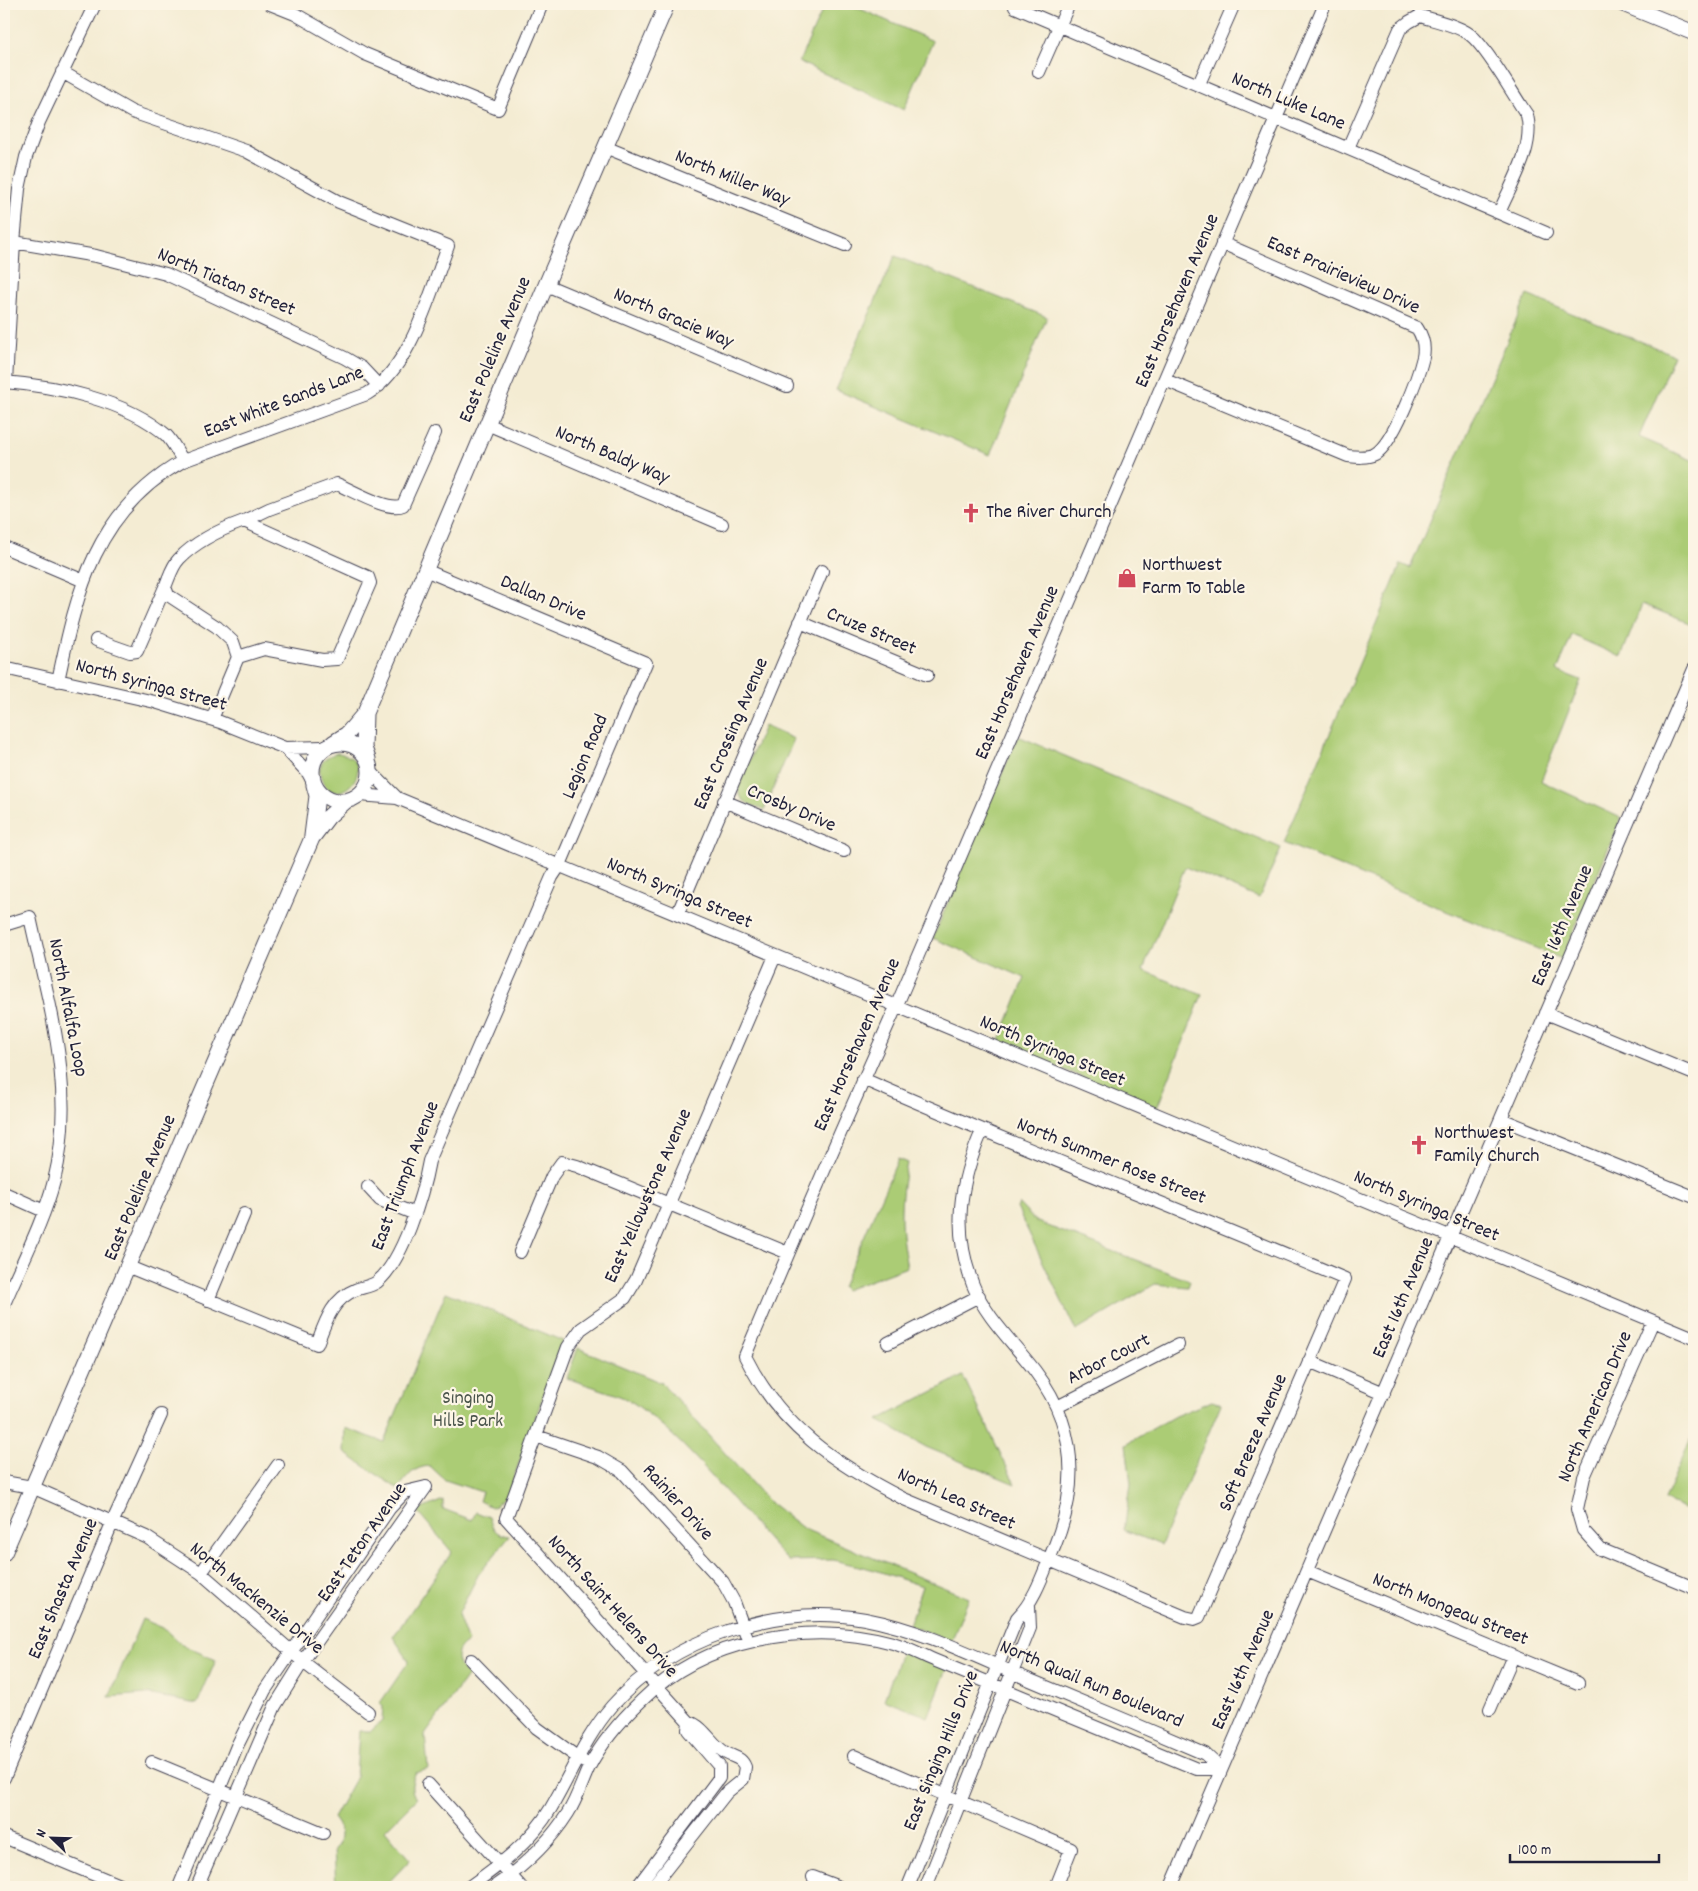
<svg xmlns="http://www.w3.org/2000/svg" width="1698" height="1891" font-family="Dekko,sans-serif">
<rect width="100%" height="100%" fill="#fcf5e5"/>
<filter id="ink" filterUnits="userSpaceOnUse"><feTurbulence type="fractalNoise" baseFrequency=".02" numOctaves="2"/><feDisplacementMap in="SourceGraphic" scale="10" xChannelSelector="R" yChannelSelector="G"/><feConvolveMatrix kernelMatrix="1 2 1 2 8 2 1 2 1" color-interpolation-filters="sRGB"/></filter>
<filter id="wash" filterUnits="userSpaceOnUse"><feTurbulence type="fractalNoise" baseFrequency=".0096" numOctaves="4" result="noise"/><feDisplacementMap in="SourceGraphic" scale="20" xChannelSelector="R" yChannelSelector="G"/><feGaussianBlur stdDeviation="1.12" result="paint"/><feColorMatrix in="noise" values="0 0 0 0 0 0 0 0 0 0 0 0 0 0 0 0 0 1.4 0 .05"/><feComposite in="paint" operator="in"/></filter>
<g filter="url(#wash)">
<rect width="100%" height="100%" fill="#f4ecd3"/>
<path fill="#abcc75" stroke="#667758" d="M 825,4 L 849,4 L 933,41 L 904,110 L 799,62 Z
M 895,256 L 1047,317 L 990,455 L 836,390 Z
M 1527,295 L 1674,355 L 1639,437 L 1694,461 L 1694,625 L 1642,604 L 1621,657 L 1572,635 L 1557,671 L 1581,680 L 1541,781 L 1621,818 L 1562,959 L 1284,843 L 1401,564 L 1410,568 Z
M 764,726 L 794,739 L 764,810 C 752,805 739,803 738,788 Z
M 1018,736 L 1281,848 L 1259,898 L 1185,867 L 1143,970 L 1202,995 L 1157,1108 L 999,1043 L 1025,978 L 933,938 Z
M 338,753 C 385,761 335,817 321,778 C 316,765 326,755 338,753 Z
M 898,1159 L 907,1163 C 899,1203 899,1227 907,1267 L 845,1290 L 842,1287 Z
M 1019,1204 L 1035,1221 L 1190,1281 L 1188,1287 L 1155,1284 L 1076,1331 L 1017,1208 Z
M 446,1292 L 563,1341 L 507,1496 L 492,1507 L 479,1501 L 482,1492 L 445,1480 L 430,1466 C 413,1467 408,1476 398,1489 L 344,1452 L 345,1428 L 384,1442 Z
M 578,1348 L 662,1383 L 768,1501 L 804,1529 L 969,1598 L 951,1642 L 909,1625 L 922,1586 L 875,1570 L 833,1560 L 788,1561 C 737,1509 695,1447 635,1404 C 621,1394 585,1385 567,1378 Z
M 963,1376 L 1015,1484 L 926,1447 L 878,1420 Z
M 1212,1401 L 1221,1404 L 1161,1545 L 1124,1530 L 1131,1484 L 1126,1444 L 1175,1416 Z
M 1694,1432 L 1694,1513 L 1664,1500 Z
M 443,1500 L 443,1509 L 472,1520 L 476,1512 L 489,1517 C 493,1530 496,1535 510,1536 L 478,1575 L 458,1615 L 468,1642 C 452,1649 455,1667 468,1675 L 425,1735 L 428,1769 L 416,1773 C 411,1783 410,1789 416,1799 L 385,1830 L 410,1860 L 384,1887 L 336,1887 L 334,1849 L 338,1845 C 342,1834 340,1826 333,1818 L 356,1777 L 359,1731 L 371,1731 L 382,1721 L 383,1707 L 380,1703 L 409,1661 L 393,1637 L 452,1552 L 417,1511 Z
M 142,1619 L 163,1628 L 182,1645 L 216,1660 L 197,1704 L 147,1694 L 109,1697 Z
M 901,1652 L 947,1669 L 928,1717 L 884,1700 Z"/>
</g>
<g filter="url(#ink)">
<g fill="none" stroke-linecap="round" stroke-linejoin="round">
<defs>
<path id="minor" d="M 270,4 L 295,14 L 365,54 L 498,109 L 542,4
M 1015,7 L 1546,233
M 1039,72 L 1069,4
M 1199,84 L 1234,4
M 605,147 L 845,245
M 1348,148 L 1400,29 L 1409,22 L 1420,16 C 1436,21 1462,26 1474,38 C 1492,56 1512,93 1527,115 C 1535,148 1512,182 1499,213
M 14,242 L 96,256 L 166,274 L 345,358 L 362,368 L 379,386
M 546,285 L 787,386
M 1165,380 L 1348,456 C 1357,457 1367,458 1375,454 C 1393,444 1418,378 1423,357 C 1425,347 1423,337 1417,328 L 1222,243
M 4,382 C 56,386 126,400 166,435 C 173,442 178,453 183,461
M 6,382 L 14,242 L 19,189 L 26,157 L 39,122 L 95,4
M 487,424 L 722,524
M 244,521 L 269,509 L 337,484 C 352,490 388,512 403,505 L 435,433
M 4,547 L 84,581
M 800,622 L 927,675
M 96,640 L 130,652 L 137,651 L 165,587
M 4,668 L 155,702 L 220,722 L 285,748 L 308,773 L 314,784
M 58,681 C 77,590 96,510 183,461 L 367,394 C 411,368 430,293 448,246 L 339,202 L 246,151 L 132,112 L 62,72
M 212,719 L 238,657 L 233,642 L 217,627 L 168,595 L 165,587 C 169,578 172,566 179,559 C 196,541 222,529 244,521 L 368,577 L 370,583 L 337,659 L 322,660 L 264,649 L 238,657
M 285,748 L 324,747
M 370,771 L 397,798
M 359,795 L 397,798 L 1694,1338
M 724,801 L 844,851
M 678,913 L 822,571
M 4,925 L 30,917 C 49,1006 77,1090 54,1181 C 43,1223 21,1264 4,1304
M 1546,1013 L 1694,1074
M 863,1079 C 1022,1149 1185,1211 1345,1279 L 1199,1617 L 1194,1619 L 1185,1617 L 904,1499 C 835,1464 780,1427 745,1356 C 794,1239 844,1123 896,1007 L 1325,4
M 1501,1119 L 1694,1197
M 368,1187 L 380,1200 L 415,1214
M 4,1193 L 44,1211
M 520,1252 L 552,1176 L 562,1162 L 577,1166 L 788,1253
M 129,1267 L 317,1344 C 325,1323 332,1299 355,1290 C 362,1287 370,1287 377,1282 C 403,1261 423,1194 429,1161 L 552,877 L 560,865 L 646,663 L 425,570
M 208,1300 L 244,1214
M 1653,1321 L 1584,1477 L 1577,1509 L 1583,1530 L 1600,1549 L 1694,1588
M 888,1343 L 979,1296
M 1309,1361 L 1384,1393
M 1057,1407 L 1178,1345
M 536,1436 L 598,1457 L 622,1471 L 723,1582 L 734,1602 L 746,1635
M 4,1482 L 32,1487 L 146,1537 L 201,1573 L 307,1665 L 368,1712
M 1307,1571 L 1578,1683
M 201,1573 L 278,1465
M 471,1660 L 537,1728 L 584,1762
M 1490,1709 L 1513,1656
M 854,1756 L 1071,1849 L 1056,1887
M 152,1762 L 323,1833
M 4,1778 L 113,1521 L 161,1415
M 428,1784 L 521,1887
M 4,1837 L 124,1887
M 813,1877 L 839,1887
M 179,1887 L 237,1746 L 265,1690 L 389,1509 L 405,1492 L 426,1487
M 197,1887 L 275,1706 L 303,1661 L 426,1487
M 469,1887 C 500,1865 531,1842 551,1808 C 571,1774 585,1737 612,1706 C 672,1638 776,1603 865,1619 C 923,1630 976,1657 1030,1680 C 1088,1704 1147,1729 1205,1754 L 1221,1769
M 494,1887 C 523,1867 549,1843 568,1813 C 577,1799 582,1782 589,1767 C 602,1742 621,1720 641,1701 C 704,1638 809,1620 893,1643 C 907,1647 922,1655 936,1661 C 963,1672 990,1683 1018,1695 C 1077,1719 1137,1744 1197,1769 L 1221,1769
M 637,1887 L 719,1778 L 719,1766 L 688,1730 L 689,1722
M 652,1887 L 727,1792 L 743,1779 L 745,1767 C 741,1757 735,1758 726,1753 C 712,1746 705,1727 689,1722 L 506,1518 L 568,1347 L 581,1329 L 625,1298 L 636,1280 L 775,956
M 908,1887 L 1017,1618 C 1036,1599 1044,1571 1055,1545 C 1080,1483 1076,1425 1035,1371 C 1014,1343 986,1318 973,1285 C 952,1230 959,1184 982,1131
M 926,1887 L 1030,1628 L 1029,1606
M 1171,1887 L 1694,669"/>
<path id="major" d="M 1623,4 L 1694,33
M 365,713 L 364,748 L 368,759
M312 772a29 29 0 1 1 58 0a29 29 0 1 1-58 0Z
M 333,743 L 347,734 L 365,713 L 546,285 L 667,4
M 312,836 L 317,796 L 314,785
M 4,1553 L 312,838 L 328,817 L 346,801"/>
</defs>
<use href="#minor" stroke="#424052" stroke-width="14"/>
<use href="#major" stroke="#424052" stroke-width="17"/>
<use href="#minor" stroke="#fff" stroke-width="12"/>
<use href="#major" stroke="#fff" stroke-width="15"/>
</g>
</g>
<defs>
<symbol id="church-bare" viewBox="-9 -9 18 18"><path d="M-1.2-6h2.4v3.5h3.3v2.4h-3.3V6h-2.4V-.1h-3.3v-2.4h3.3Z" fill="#d1495b" stroke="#fcf5e5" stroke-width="2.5" paint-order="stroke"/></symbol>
<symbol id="shop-bare" viewBox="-9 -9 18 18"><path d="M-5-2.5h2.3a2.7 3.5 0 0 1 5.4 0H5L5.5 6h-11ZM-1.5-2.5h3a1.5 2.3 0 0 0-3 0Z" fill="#d1495b" stroke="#fcf5e5" stroke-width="2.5" paint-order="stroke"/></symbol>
</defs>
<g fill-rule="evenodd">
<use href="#church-bare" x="957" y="499" width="28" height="28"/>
<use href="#shop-bare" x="1113" y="564" width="28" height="28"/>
<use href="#church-bare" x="1405" y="1131" width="28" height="28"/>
</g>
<g text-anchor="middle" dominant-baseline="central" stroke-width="4.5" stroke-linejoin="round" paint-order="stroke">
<g font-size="20" fill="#22223b" stroke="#fcf5e5">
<text transform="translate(1288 102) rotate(23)">North Luke Lane</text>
<text transform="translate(732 179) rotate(22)">North Miller Way</text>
<text transform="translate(1343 276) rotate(24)">East Prairieview Drive</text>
<text transform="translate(226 283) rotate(23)">North Tiatan Street</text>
<text transform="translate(1178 301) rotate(-67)">East Horsehaven Avenue</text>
<text transform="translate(673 319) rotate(23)">North Gracie Way</text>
<text transform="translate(496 350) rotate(-67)">East Poleline Avenue</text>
<text transform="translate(284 403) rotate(-21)">East White Sands Lane</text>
<text transform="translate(612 456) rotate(23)">North Baldy Way</text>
<text transform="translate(543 599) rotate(23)">Dallan Drive</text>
<text transform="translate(871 632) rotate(23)">Cruze Street</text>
<text transform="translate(1018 673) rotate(-67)">East Horsehaven Avenue</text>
<text transform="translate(151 686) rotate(15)">North Syringa Street</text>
<text transform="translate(732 734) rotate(-67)">East Crossing Avenue</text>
<text transform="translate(586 757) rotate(-67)">Legion Road</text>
<text transform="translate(791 809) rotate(23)">Crosby Drive</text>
<text transform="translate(679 894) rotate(23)">North Syringa Street</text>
<text transform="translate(1563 926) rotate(-67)">East 16th Avenue</text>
<text transform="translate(67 1008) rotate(79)">North Alfalfa Loop</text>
<text transform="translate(858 1045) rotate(-66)">East Horsehaven Avenue</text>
<text transform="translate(1052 1052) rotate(23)">North Syringa Street</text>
<text transform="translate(1111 1162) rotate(22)">North Summer Rose Street</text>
<text transform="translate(406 1176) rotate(-69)">East Triumph Avenue</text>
<text transform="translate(141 1188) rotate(-67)">East Poleline Avenue</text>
<text transform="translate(649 1196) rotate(-66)">East Yellowstone Avenue</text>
<text transform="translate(1426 1207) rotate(23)">North Syringa Street</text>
<text transform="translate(1404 1298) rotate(-67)">East 16th Avenue</text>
<text transform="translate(1109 1360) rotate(-27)">Arbor Court</text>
<text transform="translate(1596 1407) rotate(-67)">North American Drive</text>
<text transform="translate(1254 1443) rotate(-67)">Soft Breeze Avenue</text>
<text transform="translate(956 1500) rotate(24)">North Lea Street</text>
<text transform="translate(677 1503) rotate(48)">Rainier Drive</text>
<text transform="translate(363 1543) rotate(-55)">East Teton Avenue</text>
<text transform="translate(64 1589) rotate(-67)">East Shasta Avenue</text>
<text transform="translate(256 1599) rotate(39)">North Mackenzie Drive</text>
<text transform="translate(612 1607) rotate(48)">North Saint Helens Drive</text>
<text transform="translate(1450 1610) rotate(22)">North Mongeau Street</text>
<text transform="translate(1244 1670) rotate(-66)">East 16th Avenue</text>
<text transform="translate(1091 1685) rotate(23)">North Quail Run Boulevard</text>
<text transform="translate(942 1751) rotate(-68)">East Singing Hills Drive</text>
</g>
<g font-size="20" fill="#22223b" stroke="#fcf5e5" text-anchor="start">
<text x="986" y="513">The River Church</text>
<text x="1142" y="566">Northwest<tspan x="1142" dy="23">Farm To Table</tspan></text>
<text x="1434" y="1134">Northwest<tspan x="1434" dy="23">Family Church</tspan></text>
</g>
<g font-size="20" fill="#4b554c" stroke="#fcf5e5">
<text x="468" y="1399">Singing<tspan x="468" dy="23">Hills Park</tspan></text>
</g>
</g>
<rect width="1698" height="1891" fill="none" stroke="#fcf5e5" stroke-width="20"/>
<g transform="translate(52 1838) rotate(293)" stroke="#fcf5e5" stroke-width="4" paint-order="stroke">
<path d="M0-4L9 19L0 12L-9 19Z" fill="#22223b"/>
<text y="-8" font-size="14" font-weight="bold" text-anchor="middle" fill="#22223b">N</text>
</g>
<path d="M1510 1854v8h149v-8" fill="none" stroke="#22223b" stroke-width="2.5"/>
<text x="1518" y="1854" font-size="15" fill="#22223b" stroke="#fcf5e5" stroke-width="4" paint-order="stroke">100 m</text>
</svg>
